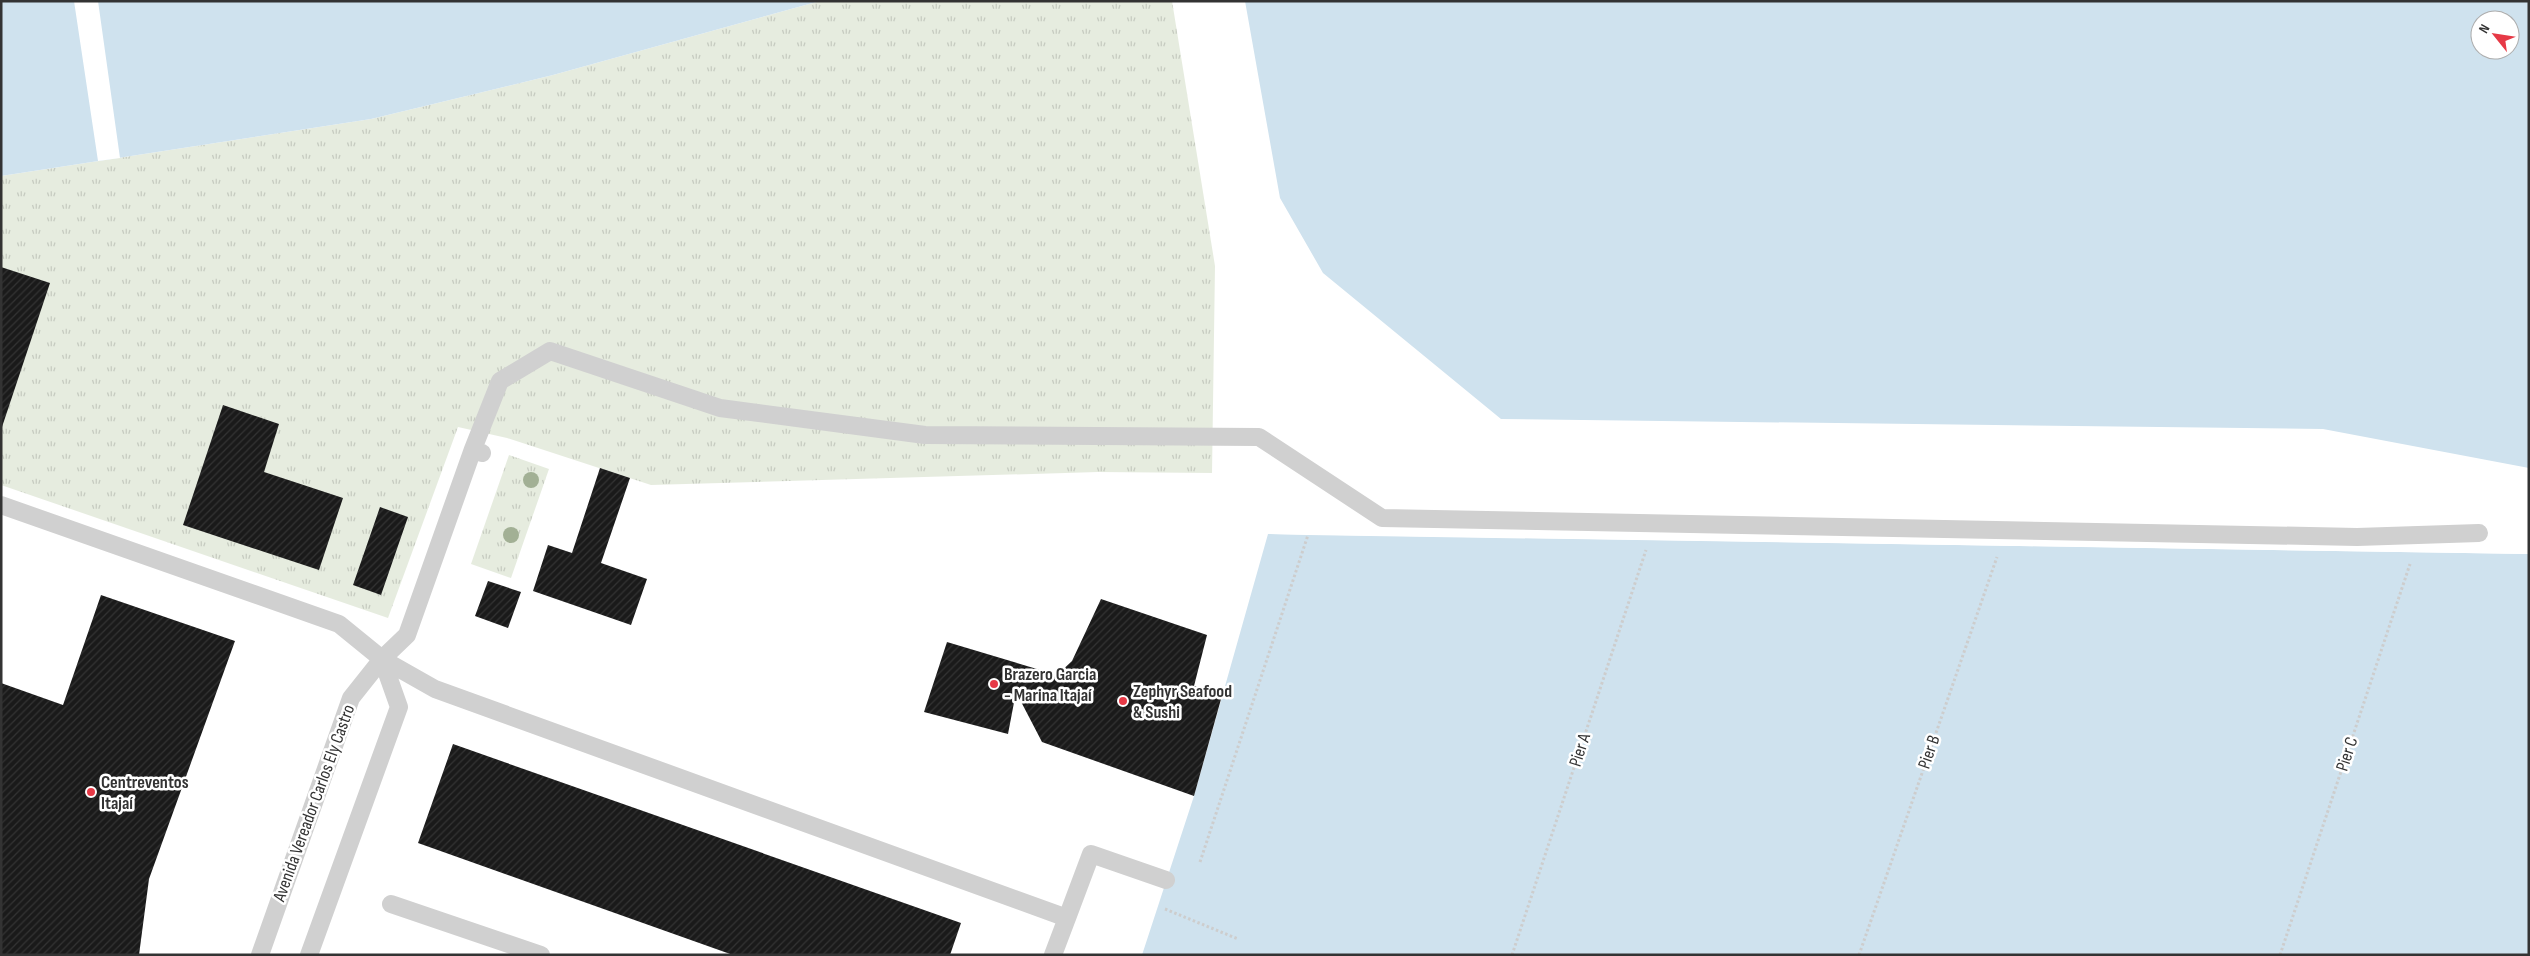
<svg xmlns="http://www.w3.org/2000/svg" width="2530" height="956" font-family="'Sofia Sans Condensed',sans-serif">
<defs>
<pattern id="grass-tufts" width="24" height="20" patternUnits="userSpaceOnUse" patternTransform="scale(1.25)"><rect width="24" height="20" fill="#e6ecdf"/><path d="M3 7l-1-3M5 7V3M7 7l1-3M15 17l-1-3M17 17v-4M19 17l1-3" fill="none" stroke="#c6cbc0"/></pattern>
<pattern id="building-hatch" width="6" height="6" patternUnits="userSpaceOnUse" patternTransform="scale(1.25)"><rect width="6" height="6" fill="#1a1a1a"/><path d="M-1 1l2-2M0 6l6-6M5 7l2-2" fill="none" stroke="#333"/></pattern>
</defs>
<rect width="100%" height="100%" fill="#fff"/>
<path fill="url(#grass-tufts)" d="M 820,1 L 1172,1 L 1215,266 L 1212,473 L 1098,472 L 651,485 L 507,438 L 458,427 L 388,618 L 1,485 L 1,176 L 371,119 L 553,75 Z
M 509,455 L 549,469 L 511,578 L 471,564 Z"/>
<path fill="#cfe2ee" fill-rule="evenodd" d="M 1,1 L 820,1 L 553,75 L 371,119 L 1,176 Z
M 1245,1 L 2529,1 L 2529,468 L 2323,429 L 1501,419 L 1323,273 L 1280,198 ZM 2480,20 L 2510,20 L 2510,50 L 2480,50 Z
M 1268,534 L 2529,554 L 2529,955 L 1142,955 L 1194,796 Z"/>
<path fill="#fff" d="M 74,1 L 98,1 L 120,158 L 98,161 Z
M 1268,532 L 2529,552 L 2529,554 L 1308,535 L 1268,534 Z"/>
<path fill="url(#building-hatch)" d="M 1,267 L 50,283 L 2,427 L 1,426 Z
M 223,405 L 279,424 L 264,472 L 343,498 L 319,570 L 183,525 Z
M 600,468 L 630,478 L 601,563 L 647,579 L 631,625 L 533,591 L 548,545 L 572,553 Z
M 380,507 L 408,517 L 381,595 L 353,585 Z
M 488,581 L 521,592 L 508,628 L 475,616 Z
M 101,595 L 235,641 L 149,879 L 139,955 L 1,955 L 1,683 L 63,705 Z
M 1101,599 L 1207,635 L 1194,686 L 1223,692 L 1194,796 L 1042,742 L 1016,692 L 1008,734 L 924,712 L 947,642 L 1057,675 L 1072,661 Z
M 453,744 L 961,923 L 950,955 L 733,955 L 418,843 Z"/>
<g fill="none" stroke-linecap="round" stroke-linejoin="round">
<path stroke="#cdcdcd" stroke-width="3" stroke-dasharray="2.5 2.5" stroke-linecap="butt" d="M 1200,862 L 1308,535
M 1165,909 L 1238,939
M 1512,955 L 1646,550
M 1859,955 L 1997,557
M 2280,955 L 2410,564"/>
<path stroke="#d0d0d0" stroke-width="18" d="M 473,449 L 500,381 L 550,351 L 720,408 L 925,435 L 1259,437 L 1382,518 L 2357,537 L 2479,533
M 1,505 L 339,624 L 382,659 L 435,689 L 1067,918 L 1053,955
M 391,904 L 541,955
M 1067,918 L 1091,854 L 1166,880
M 260,955 L 351,698 L 382,659 L 407,635 L 473,449 L 482,453
M 309,955 L 399,707 L 382,659"/>
</g>
<g fill="#a2b095">
<circle cx="531" cy="480" r="8"/>
<circle cx="511" cy="535" r="8"/>
</g>
<g fill="#e63946" stroke="#fff" stroke-width="2">
<circle cx="994" cy="684" r="5"/>
<circle cx="1123" cy="701" r="5"/>
<circle cx="91" cy="792" r="5"/>
</g>
<g text-anchor="middle" dominant-baseline="central" stroke-width="5" stroke-linejoin="round" paint-order="stroke">
<g font-size="18" font-weight="bold" fill="#333" stroke="#fff" text-anchor="start">
<text x="1004" y="674">Brazero Garcia<tspan x="1004" dy="21">- Marina Itajaí</tspan></text>
<text x="1133" y="691">Zephyr Seafood<tspan x="1133" dy="21">&amp; Sushi</tspan></text>
<text x="101" y="782">Centreventos<tspan x="101" dy="21">Itajaí</tspan></text>
</g>
<g font-size="18" fill="#333" stroke="#fff">
<text transform="translate(1580 750) rotate(-72)">Pier A</text>
<text transform="translate(1929 752) rotate(-71)">Pier B</text>
<text transform="translate(2347 754) rotate(-72)">Pier C</text>
<text transform="translate(314 803) rotate(-70)">Avenida Vereador Carlos Ely Castro</text>
</g>
</g>
<rect width="2530" height="956" fill="none" stroke="#333333" stroke-width="5"/>
<g transform="translate(2495 35) rotate(300)"><circle r="24" fill="#ffffff" stroke="#adadad"/>
<path d="M0-4L9 19L0 12L-9 19Z" fill="#e63946"/>
<text y="-8" font-size="14" font-weight="bold" text-anchor="middle" fill="#333333">N</text>
</g>
</svg>
